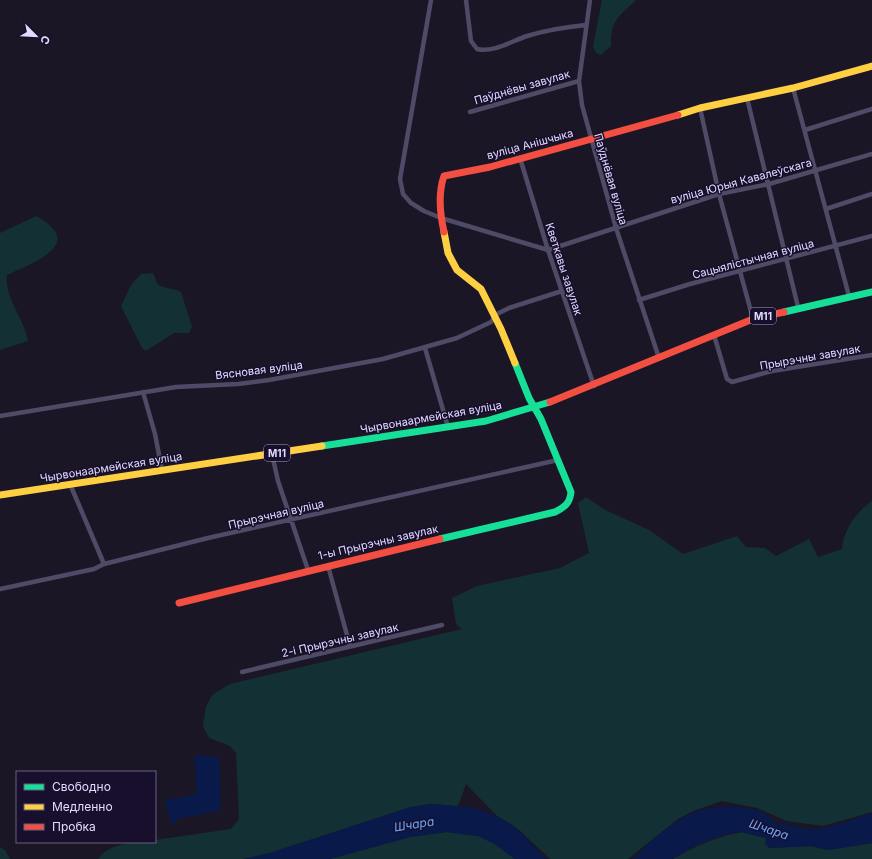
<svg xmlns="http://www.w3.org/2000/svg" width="872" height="859" font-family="Inter,sans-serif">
<rect width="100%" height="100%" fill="#1b1626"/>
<path fill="#133035" d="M 602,0 L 636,0 C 619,16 610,21 611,46 L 601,55 L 596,53 L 593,46 Z
M 36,216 C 88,244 32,263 7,275 C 4,297 24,318 28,341 L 0,350 L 0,233 Z
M 153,273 C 155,277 155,279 157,283 C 159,288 174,288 181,292 L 192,327 L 189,333 L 174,333 L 146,351 L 142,348 L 121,306 L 131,285 L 141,274 Z
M 586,497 L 605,510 L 649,530 L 683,554 L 737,536 L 746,547 L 765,548 L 776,556 L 809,539 L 818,557 L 842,549 C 843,530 857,511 872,501 L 872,812 L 823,826 L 787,821 L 757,808 L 722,801 L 693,811 L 678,819 L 628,859 L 550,859 L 518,829 L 497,816 L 466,784 L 458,806 L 431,804 L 411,807 L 270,853 L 244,859 L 98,859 C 110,842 136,842 155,842 L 155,840 L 231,829 L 239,819 L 236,753 L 230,746 L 209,738 L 203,726 L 206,707 L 212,695 L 230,684 L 462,629 L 456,624 L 452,598 L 477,586 L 560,568 L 589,553 L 578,503 Z
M 447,832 L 478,836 L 495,844 L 515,859 L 330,859 L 410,837 Z
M 742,832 L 766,838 L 769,848 L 811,846 L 828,850 L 872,843 L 872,859 L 673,859 C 695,846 716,837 742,832 Z
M 0,847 L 5,850 L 10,859 L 0,859 Z"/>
<path fill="#09194a" d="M 197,755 L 219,757 L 221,808 L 218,811 L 177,819 L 175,824 L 172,824 L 165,803 L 166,800 L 194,795 L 197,792 L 194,758 Z
M 431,804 C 462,806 491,808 516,828 C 526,837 536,849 546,859 L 515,859 L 495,844 L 478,836 L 447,832 L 410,837 L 330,859 L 244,859 L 270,853 L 411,807 Z
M 729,806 C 744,808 767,808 775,824 C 784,821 798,829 808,829 C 829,830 852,819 872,813 L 872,843 L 828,850 L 811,846 L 769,848 L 765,844 L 766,838 L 741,832 L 722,835 L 695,846 L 672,859 L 633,859 C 653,839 676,816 704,809 C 712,808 721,807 729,806 Z"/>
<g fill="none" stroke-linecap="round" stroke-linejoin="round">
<path stroke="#4f4b67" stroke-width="4.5" d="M 431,0 L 400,179 L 403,194 L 411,203 L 424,211 L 441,218 L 548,250 L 719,194 L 769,184 L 872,154
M 466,0 L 471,41 L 477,49 C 493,53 512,41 527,36 C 547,30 566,27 586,25
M 590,0 L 579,81 L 582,105 L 616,228 L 659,358
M 793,88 L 849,296
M 747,98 L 798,307
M 700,108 L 719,194 L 753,319
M 470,112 L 579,81
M 805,130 L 872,109
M 520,158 L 548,250 L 594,386
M 826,209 L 872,194
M 639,300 L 690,284 L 872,236
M 714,335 L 727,379 L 732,382 L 772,371 L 872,355
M 425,348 L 448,427
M 143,392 L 155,434 L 162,470
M 0,416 L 176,387 L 238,384 L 269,380 L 383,359 L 457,338 L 491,322 L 497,314 L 509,308 L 562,291
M 272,454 L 278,481 L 308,570
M 70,484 L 104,564
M 328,566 L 350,646
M 0,589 L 94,569 L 104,564 L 208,538 L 558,460
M 242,672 L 442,625"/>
<path stroke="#16e098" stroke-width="7" d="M 784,312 L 872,292
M 322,446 L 486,421 L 550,402
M 440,539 L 555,512 C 565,507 570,503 571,492 L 541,419 L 529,398 L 515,363"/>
<path stroke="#ffcf43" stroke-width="7" d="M 678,115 L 700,108 L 793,88 L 872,66
M 444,232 L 448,253 L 457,270 L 481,289 L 501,329 L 515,363
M 0,495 L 322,446"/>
<path stroke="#f24e42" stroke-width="7" d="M 444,232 C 440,214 438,193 444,176 L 490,167 L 678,115
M 550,402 L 753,319 L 784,312
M 179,603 L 440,539"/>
</g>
<g text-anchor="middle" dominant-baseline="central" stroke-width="3" stroke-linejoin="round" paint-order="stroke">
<g fill="#180f2d" stroke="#a69ec0" stroke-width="1">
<rect x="750" y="308" width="26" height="16" rx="3"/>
<rect x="264" y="445" width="26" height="16" rx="3"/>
</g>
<g font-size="10" font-weight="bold" fill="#e3dbff">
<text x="763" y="316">М11</text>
<text x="277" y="453">М11</text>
</g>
<g font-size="11" fill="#e3dbff" stroke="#180f2d">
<text transform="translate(522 87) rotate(-16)">Паўднёвы завулак</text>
<text transform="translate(530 144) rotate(-15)">вуліца Анішчыка</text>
<text transform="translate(611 179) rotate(74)">Паўднёвая вуліца</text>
<text transform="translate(741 181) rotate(-15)">вуліца Юрыя Кавалеўскага</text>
<text transform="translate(753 259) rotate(-15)">Сацыялістычная вуліца</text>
<text transform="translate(564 269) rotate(72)">Кветкавы завулак</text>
<text transform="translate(810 357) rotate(-10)">Прырэчны завулак</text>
<text transform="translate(259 370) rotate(-7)">Вясновая вуліца</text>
<text transform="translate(431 417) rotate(-10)">Чырвонаармейская вуліца</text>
<text transform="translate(111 467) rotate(-9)">Чырвонаармейская вуліца</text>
<text transform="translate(276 514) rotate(-13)">Прырэчная вуліца</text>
<text transform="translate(378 542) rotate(-13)">1-ы Прырэчны завулак</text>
<text transform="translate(340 640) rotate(-13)">2-і Прырэчны завулак</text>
</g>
<g font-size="12" font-style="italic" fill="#69a9ff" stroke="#180f2d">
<text transform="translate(414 824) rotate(-9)">Шчара</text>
<text transform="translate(769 829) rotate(19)">Шчара</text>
</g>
</g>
<rect x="16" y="771" width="140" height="72" fill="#180f2d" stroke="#696181"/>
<rect x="24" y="784" width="20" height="6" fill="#16e098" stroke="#696181"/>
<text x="52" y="791" font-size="12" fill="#e3dbff">Свободно</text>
<rect x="24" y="804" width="20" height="6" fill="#ffcf43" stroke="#696181"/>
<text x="52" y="811" font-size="12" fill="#e3dbff">Медленно</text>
<rect x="24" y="824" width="20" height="6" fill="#f24e42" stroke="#696181"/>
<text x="52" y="831" font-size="12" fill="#e3dbff">Пробка</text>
<g transform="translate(36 36) rotate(114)" stroke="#180f2d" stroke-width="3" paint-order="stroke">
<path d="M0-3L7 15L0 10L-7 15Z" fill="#e3dbff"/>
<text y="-6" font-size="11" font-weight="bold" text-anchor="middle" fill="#e3dbff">С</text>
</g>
</svg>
